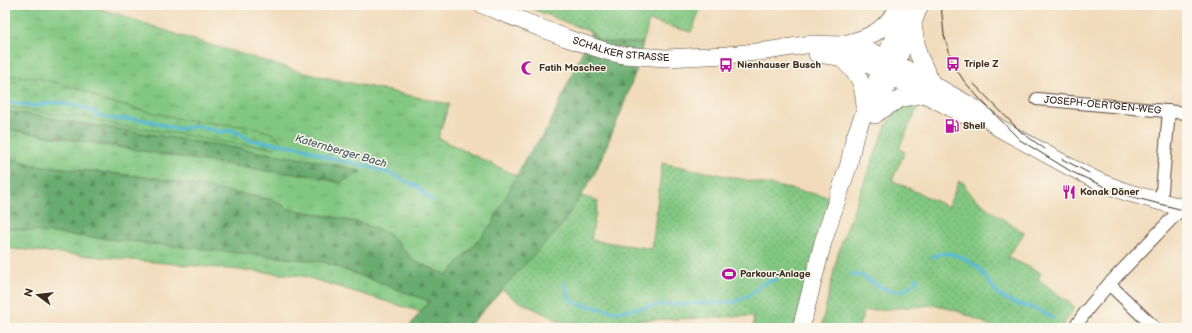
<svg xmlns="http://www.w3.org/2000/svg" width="1192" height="333" font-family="'Balsamiq Sans',sans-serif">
<defs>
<pattern id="grass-tufts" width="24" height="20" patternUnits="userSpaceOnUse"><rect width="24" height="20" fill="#82c882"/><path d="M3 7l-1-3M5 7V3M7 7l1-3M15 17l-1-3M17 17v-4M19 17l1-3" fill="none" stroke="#6ca36a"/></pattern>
<pattern id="forest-firs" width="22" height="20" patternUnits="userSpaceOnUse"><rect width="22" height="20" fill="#69ac70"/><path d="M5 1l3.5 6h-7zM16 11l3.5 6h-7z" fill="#588c5b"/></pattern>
<pattern id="wetland-marsh" width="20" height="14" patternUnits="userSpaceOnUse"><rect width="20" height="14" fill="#82c882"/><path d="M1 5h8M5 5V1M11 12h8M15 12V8" fill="none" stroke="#6ca36a"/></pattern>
<pattern id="park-dots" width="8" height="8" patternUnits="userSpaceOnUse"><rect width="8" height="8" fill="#82c882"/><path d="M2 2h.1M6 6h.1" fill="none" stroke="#6ca36a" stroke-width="1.8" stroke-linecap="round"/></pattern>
</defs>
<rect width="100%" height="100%" fill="#fbf7ec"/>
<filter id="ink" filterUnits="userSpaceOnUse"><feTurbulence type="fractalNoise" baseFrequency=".025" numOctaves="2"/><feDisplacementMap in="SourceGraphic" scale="8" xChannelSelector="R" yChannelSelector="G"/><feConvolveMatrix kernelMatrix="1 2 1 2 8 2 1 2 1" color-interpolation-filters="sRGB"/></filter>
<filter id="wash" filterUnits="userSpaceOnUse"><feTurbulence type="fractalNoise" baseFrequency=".012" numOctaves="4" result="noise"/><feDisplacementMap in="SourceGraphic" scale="16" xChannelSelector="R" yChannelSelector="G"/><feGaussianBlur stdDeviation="0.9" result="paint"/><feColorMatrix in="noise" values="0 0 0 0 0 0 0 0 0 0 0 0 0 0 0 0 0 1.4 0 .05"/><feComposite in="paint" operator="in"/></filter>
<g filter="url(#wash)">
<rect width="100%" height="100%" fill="#f1dbbb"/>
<path fill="url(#grass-tufts)" stroke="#5e7950" d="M 5,5 L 86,5 L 118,14 L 181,36 L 305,73 L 449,104 L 438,138 L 517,176 C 509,191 500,213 490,226 C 477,243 461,258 448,275 L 414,261 L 389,234 L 361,223 L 333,217 L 289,209 L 274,200 L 155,178 L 34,165 L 5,156 L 5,129 L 275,172 L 309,175 L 340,183 L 361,171 L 328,163 L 5,111 Z
M 5,228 L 324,262 L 429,301 L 421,312 L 303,276 L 5,248 Z"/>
<path fill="url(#forest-firs)" stroke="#526b47" d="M 591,32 L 599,40 L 609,42 L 643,43 L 637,68 L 621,112 L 595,173 L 581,196 L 559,229 L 467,328 L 408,328 L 429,301 L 324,262 L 5,228 L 5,156 L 34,165 L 155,178 L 274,200 L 289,209 L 333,217 L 361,223 L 389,234 L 414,261 L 448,275 L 459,261 L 466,255 L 492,224 L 525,159 L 548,128 Z
M 5,111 L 328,163 L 361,172 L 340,183 L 309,175 L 275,172 L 5,129 Z"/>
<path fill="url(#wetland-marsh)" stroke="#5e7950" d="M 5,76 L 34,77 L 83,90 L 104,101 L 150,112 L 166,115 L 183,120 L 242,126 L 258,129 L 272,133 L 281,141 L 275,148 L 213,141 L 180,134 L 113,125 L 88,117 L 61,115 L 5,107 Z"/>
<path fill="url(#park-dots)" stroke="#5e7950" d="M 522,5 L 702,5 L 691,32 L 649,21 L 643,43 L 609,42 L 599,40 L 591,32 Z
M 920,103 L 899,148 L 905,152 L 892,180 L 948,207 L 959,181 L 964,183 C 967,198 1010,223 1024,233 L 1007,258 L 1012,259 L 1041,273 L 1038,279 L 1075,307 L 1061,328 L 996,328 L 955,310 L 932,305 L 865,311 L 858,328 L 821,328 L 838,253 L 857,200 L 886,126 L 895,112 L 903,107 Z
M 662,163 L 835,198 L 799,328 L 754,328 L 753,316 L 643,320 L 581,325 L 559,321 L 516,300 L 502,289 L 559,229 L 581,196 L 598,201 L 591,240 L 652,249 Z"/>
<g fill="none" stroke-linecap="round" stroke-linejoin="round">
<path stroke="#56b9d5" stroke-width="3.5" d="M 5,102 L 36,106 L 49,103 L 62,103 L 88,109 L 98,115 L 114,119 L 133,119 L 150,121 L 176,129 L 198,126 L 220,132 L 232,130 L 242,135 L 249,140 L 301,147 L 330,158 L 367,166 L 394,175 L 418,187 L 432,201
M 932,257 C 951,247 974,261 986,277 C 991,284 995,293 1004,298 C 1013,304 1026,306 1036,309 C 1042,312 1047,315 1053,318
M 852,275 C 860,273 865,278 872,282 C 882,289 899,296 909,287 C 913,284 915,281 918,278
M 565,283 L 569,298 L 575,303 L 616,312 L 659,305 L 735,302 L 750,295 L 762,284 L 777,279"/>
</g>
</g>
<g filter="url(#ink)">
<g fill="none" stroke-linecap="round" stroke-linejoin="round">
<defs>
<g id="street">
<path id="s1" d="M 1037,99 L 1187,113"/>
<path d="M 1161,202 L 1169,111"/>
<path d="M 1109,284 L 1155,328"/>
<path d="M 1074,328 L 1090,306 L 1109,284 L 1182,208"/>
</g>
<g id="secondary">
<path id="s2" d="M 483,5 L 566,38 L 609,52 L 623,55 L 666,58 L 727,55 L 766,51 L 811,44 L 842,45 L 872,52 L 896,63 L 976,109 L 999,128 L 1070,167 L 1100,182 L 1126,192 L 1187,209"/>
<path d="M 913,25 L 918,54 L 931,82"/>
<path d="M 844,44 C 873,37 882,31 900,7"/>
<path d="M 817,54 L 840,57 L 868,64 L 972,119"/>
<path d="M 840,57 C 859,75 863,80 865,106"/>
<path d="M 875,114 L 900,99 L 924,94"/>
<path d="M 875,115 L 920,5"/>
<path d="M 801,328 L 823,242 L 849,164 L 854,139 L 906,5"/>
</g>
</defs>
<use href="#street" stroke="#564536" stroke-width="14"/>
<use href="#secondary" stroke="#564536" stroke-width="18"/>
<use href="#street" stroke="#fff" stroke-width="12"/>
<use href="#secondary" stroke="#fff" stroke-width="17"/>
<path stroke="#3b2a1e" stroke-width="1" d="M 941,5 L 944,35 L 953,64 L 964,81 L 978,97 L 1020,140 L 1072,172 L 1121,194 L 1187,211
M 973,83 L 1021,132 L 1045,149
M 1062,159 L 1089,173"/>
</g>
</g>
<defs>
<symbol id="bus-bare" viewBox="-9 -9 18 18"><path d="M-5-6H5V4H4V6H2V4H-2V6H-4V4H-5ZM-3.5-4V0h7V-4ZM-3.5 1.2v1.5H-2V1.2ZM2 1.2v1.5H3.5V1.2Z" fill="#b5179e" stroke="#fbf7ec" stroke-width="2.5" paint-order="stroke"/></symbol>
<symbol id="mosque-bare" viewBox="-9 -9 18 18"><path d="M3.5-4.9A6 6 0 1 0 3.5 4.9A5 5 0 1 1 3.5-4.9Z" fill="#b5179e" stroke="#fbf7ec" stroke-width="2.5" paint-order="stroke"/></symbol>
<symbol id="fuel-bare" viewBox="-9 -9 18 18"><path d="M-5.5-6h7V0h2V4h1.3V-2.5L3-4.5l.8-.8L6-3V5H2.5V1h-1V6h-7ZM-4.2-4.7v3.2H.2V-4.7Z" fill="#b5179e" stroke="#fbf7ec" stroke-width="2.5" paint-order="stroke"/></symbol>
<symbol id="restaurant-bare" viewBox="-9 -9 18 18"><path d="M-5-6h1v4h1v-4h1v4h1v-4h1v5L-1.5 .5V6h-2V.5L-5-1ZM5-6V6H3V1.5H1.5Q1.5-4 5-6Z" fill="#b5179e" stroke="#fbf7ec" stroke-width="2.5" paint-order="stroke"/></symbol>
<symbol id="stadium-bare" viewBox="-9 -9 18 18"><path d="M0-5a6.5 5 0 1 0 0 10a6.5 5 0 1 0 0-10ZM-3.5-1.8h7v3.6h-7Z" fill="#b5179e" stroke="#fbf7ec" stroke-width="2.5" paint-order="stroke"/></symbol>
</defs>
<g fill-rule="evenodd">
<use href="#bus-bare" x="943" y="54" width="20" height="20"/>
<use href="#bus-bare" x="716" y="55" width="20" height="20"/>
<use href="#mosque-bare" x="518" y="58" width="20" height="20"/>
<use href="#fuel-bare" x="942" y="116" width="20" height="20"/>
<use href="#restaurant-bare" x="1059" y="182" width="20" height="20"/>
<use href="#stadium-bare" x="719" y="264" width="20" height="20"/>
</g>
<g text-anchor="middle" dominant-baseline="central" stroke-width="3" stroke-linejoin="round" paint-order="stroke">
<g font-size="10" fill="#3b2a1e" stroke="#fbf7ec">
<text stroke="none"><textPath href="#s2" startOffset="146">SCHALKER STRASSE</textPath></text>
<text stroke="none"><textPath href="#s1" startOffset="66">JOSEPH-OERTGEN-WEG</textPath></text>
</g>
<g font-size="10" font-weight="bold" fill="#3b2a1e" stroke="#fbf7ec" text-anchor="start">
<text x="964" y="64">Triple Z</text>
<text x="737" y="65">Nienhauser Busch</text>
<text x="539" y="68">Fatih Moschee</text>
<text x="963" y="126">Shell</text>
<text x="1080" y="192">Konak Döner</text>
<text x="740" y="274">Parkour-Anlage</text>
</g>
<g font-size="11" font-style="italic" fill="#445c5e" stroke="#fbf7ec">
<text transform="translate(341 151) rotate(16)">Katernberger Bach</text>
</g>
</g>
<rect width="1192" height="333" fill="none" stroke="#fbf7ec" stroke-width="20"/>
<g transform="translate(38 295) rotate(285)" stroke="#fbf7ec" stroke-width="3" paint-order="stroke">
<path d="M0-3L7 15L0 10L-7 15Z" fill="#3b2a1e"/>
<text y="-6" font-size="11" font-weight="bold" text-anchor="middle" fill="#3b2a1e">N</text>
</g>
</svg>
